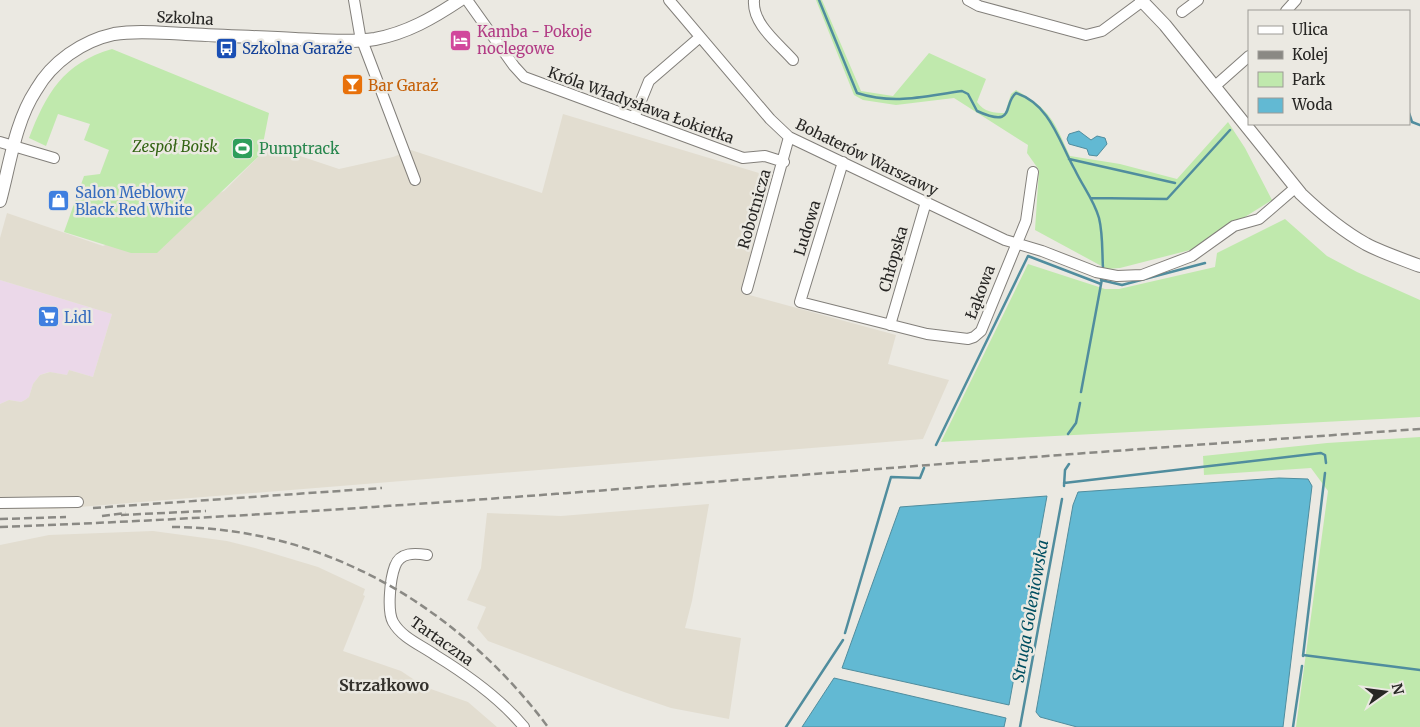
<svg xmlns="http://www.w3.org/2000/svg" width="1420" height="727" font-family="Merriweather,serif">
<rect width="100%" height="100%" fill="#ebe9e2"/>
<path fill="#ebd8e9" d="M 0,280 L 112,314 L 93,377 L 69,370 L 67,375 L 49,372 L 40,375 L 33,384 L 29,397 L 25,400 L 21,402 L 9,400 L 0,404 Z"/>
<path fill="#e2ddd0" d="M 563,114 L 759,173 L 766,183 L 742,293 L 896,335 L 888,364 L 949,380 L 923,439 L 55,509 L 0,509 L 0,404 L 9,400 L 21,402 L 25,400 L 29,397 L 33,384 L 40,375 L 50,372 L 67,375 L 69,370 L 93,377 L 112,314 L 0,280 L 0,238 L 7,213 L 103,246 L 224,191 L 261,154 L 279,149 L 339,169 L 393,157 L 411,150 L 542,193 Z
M 709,504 L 692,601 L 685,628 L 741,638 L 729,719 L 671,708 L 624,692 L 488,641 L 477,628 L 486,607 L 467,600 L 481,568 L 487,513 L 561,516 Z
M 153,531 L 227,541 L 255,548 L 318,567 L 365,589 L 363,595 L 365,596 L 343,651 L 401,671 L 425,687 L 468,702 L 497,727 L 0,727 L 0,545 L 49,535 Z"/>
<path fill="#c0e9ad" d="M 816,0 L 822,0 L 861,91 L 893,96 L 929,53 L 986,79 L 977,102 C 984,112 994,113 1005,113 L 1011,94 L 1016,90 C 1051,110 1054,121 1070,156 L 1120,164 L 1177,179 L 1228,122 L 1245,148 L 1272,200 L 1194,249 L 1120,268 L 1107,269 L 1035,230 L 1039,170 L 1027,153 L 1028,145 L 954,98 L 896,105 L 863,100 L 854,95 Z
M 112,49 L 269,113 L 261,154 L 157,253 L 131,253 L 64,232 L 84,176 L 100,174 L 109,150 L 84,140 L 90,124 L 58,114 L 46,146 L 29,138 C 46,94 63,63 112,49 Z
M 1285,219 L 1327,256 L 1357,272 L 1420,300 L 1420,417 L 941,442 L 1028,264 L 1105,289 L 1119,289 L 1215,267 L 1217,253 Z
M 1420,437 L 1420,727 L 1296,727 L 1328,491 L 1311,468 L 1204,475 L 1203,456 L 1327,443 Z"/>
<path fill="#62b9d3" stroke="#508d9e" d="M 1079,131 L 1091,140 L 1097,136 L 1105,138 L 1107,144 L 1097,156 L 1089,155 L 1087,149 L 1069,144 L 1067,139 L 1069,134 Z
M 1279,478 L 1308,479 L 1312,486 L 1283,727 L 1077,727 L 1040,717 L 1036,712 L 1073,505 L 1078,492 Z
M 1047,496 L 1009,705 L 842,668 L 900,507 Z
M 834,678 L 1006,718 L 1004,727 L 802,727 Z"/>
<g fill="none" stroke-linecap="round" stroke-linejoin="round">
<path stroke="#508d9e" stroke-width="2.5" d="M 819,0 L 857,93 C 895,105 924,96 962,91 L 968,94 L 977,111 C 1017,129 1002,104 1016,93 C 1051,105 1059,142 1075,170 C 1083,187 1094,200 1099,218 C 1103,234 1102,252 1103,268
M 1409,113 L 1412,122 L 1420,125
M 1069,159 L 1175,183
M 1091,198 L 1167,199 L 1230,130
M 1101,280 L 1122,285 L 1205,263
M 1081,392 L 1102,279
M 1068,434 L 1076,423 L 1080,403
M 936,445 L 1028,256 L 1101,284
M 1064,483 L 1321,453 L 1325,455 L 1326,463
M 1064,486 L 1065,470 L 1069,464
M 845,633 L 891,477 L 920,478 L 924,468
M 1303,655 L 1420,670
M 1303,656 L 1325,473
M 786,727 L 843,640
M 1020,727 L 1062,499
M 1293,727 L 1302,666"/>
<defs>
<path id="minor" d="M 354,0 L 360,35 L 415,180
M 467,0 L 514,66 L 524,77 L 743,158 L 765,156 L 784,162
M 669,0 L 770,119 L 789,137 L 1005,240 L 1042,251 L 1096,272 L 1117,276 L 1142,275 L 1192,256 L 1234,226 L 1259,219 L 1295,188
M 754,0 C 752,24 778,43 793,60
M 968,0 L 979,6 L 1086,35 L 1102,31 L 1144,0
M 1286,11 L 1296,0
M 1182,12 L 1198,0
M 1214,87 L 1249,56
M 634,118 L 649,81 L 700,37
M 0,142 L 54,158
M 843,162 L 800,302 L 927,334 L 968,339 L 974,337 L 981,331 L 1026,221 L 1033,172
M 747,289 L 789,137
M 890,325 L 926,202
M 0,503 L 78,502
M 427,555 C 415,553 400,552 395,566 C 390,579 387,611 393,622 C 402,638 421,645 435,655 C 466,674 501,699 524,727"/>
<path id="tertiary" d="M 1141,0 L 1165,25 L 1301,194 C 1321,213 1341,230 1366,244 C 1383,253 1402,259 1420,266
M 0,201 C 10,164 15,122 36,90 C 52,62 82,41 114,34 C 138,30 162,33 186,34 C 222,36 259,37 295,39 C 321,40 349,43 375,39 C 407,33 433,18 460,0"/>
</defs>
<use href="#minor" stroke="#827f7a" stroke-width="12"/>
<use href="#tertiary" stroke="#827f7a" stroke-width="14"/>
<use href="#minor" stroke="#fff" stroke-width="10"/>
<use href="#tertiary" stroke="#fff" stroke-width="12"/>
<path stroke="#8a8984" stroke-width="2.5" stroke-dasharray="8 4" stroke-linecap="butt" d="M 93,508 L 382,488
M 121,515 L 206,511
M 102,516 L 126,513
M 0,519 L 66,517
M 0,527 C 272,517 543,495 814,474 C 1016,458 1218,443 1420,429
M 172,527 C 324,527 458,607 548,727"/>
</g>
<defs>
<symbol id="hotel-square" viewBox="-11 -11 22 22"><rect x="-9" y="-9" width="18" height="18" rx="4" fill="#d1479c" stroke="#ebe9e2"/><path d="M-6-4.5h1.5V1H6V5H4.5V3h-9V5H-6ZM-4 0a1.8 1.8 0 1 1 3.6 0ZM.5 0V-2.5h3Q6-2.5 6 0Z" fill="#fff"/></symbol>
<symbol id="bus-square" viewBox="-11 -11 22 22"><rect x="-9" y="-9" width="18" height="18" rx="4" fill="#1a4fb4" stroke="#ebe9e2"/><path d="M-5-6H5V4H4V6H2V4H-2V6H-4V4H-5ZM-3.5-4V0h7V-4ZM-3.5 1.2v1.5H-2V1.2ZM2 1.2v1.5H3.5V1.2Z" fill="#fff"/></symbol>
<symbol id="bar-square" viewBox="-11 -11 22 22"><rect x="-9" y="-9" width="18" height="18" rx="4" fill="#e8710a" stroke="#ebe9e2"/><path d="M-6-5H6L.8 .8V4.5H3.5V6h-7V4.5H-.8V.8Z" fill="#fff"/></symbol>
<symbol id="stadium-square" viewBox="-11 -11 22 22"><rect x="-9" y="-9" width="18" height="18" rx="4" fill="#2e9e5b" stroke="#ebe9e2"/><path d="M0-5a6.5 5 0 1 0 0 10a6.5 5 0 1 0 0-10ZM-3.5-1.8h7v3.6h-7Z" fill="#fff"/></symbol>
<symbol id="shop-square" viewBox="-11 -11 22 22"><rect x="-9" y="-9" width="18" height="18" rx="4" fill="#3f7fe0" stroke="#ebe9e2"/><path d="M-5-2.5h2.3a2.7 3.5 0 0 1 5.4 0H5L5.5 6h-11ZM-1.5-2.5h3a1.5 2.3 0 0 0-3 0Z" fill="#fff"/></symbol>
<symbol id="supermarket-square" viewBox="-11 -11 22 22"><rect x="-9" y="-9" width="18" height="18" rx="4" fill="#3f7fe0" stroke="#ebe9e2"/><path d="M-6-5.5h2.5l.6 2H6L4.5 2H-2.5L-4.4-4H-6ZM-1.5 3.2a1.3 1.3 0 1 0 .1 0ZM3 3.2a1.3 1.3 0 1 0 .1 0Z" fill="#fff"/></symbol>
</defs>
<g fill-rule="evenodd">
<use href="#hotel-square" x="448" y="28" width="25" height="25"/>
<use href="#bus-square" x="214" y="36" width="25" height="25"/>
<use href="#bar-square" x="340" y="72" width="25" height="25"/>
<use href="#stadium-square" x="230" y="136" width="25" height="25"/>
<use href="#shop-square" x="46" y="188" width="25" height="25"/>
<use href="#supermarket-square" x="36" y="304" width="25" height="25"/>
</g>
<g text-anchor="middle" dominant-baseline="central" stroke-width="5" stroke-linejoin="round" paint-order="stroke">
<g font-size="15" fill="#272624" stroke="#ebe9e2">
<text transform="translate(185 18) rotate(3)">Szkolna</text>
<text transform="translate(641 105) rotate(20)">Króla Władysława Łokietka</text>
<text transform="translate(867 157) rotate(26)">Bohaterów Warszawy</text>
<text transform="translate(754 209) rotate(-74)">Robotnicza</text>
<text transform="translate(807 228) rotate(-73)">Ludowa</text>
<text transform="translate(893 259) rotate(-74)">Chłopska</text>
<text transform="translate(980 292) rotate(-69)">Łąkowa</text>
<text transform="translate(442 641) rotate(35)">Tartaczna</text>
</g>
<g font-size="15" fill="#b23c85" stroke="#ebe9e2" text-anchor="start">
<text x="477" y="31">Kamba - Pokoje<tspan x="477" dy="17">noclegowe</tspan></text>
</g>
<g font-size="15" fill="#164399" stroke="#ebe9e2" text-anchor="start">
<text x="242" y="48">Szkolna Garaże</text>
</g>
<g font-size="15" fill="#c56008" stroke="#ebe9e2" text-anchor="start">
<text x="368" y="85">Bar Garaż</text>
</g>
<g font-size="15" font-style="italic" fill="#326312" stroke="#ebe9e2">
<text x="175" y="146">Zespół Boisk</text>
</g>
<g font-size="15" fill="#27864d" stroke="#ebe9e2" text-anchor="start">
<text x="259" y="148">Pumptrack</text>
</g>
<g font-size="15" fill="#366cbe" stroke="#ebe9e2" text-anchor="start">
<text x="75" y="192">Salon Meblowy<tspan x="75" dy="17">Black Red White</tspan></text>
<text x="64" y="317">Lidl</text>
</g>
<g font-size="16" font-style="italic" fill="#004f61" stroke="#ebe9e2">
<text transform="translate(1030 611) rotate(-80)">Struga Goleniowska</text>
</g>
<g font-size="16" font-weight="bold" fill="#33312c" stroke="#ebe9e2">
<text x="384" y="685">Strzałkowo</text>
</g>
</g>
<rect x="1248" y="10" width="162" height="115" fill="#ebe9e2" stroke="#9d9b96"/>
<rect x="1258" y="26" width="25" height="8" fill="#ffffff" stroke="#9d9b96"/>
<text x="1292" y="35" font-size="15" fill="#272624">Ulica</text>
<rect x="1258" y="51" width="25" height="8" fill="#8a8984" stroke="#9d9b96"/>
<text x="1292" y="60" font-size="15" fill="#272624">Kolej</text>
<rect x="1258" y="72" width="25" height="15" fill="#c0e9ad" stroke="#9d9b96"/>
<text x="1292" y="85" font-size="15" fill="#272624">Park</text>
<rect x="1258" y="98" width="25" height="15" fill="#62b9d3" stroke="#9d9b96"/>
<text x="1292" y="110" font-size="15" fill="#272624">Woda</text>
<g transform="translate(1385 692) rotate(76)" stroke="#ebe9e2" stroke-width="4" paint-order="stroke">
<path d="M0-4L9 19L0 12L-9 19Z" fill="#272624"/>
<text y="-8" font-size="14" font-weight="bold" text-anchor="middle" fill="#272624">N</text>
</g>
</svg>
